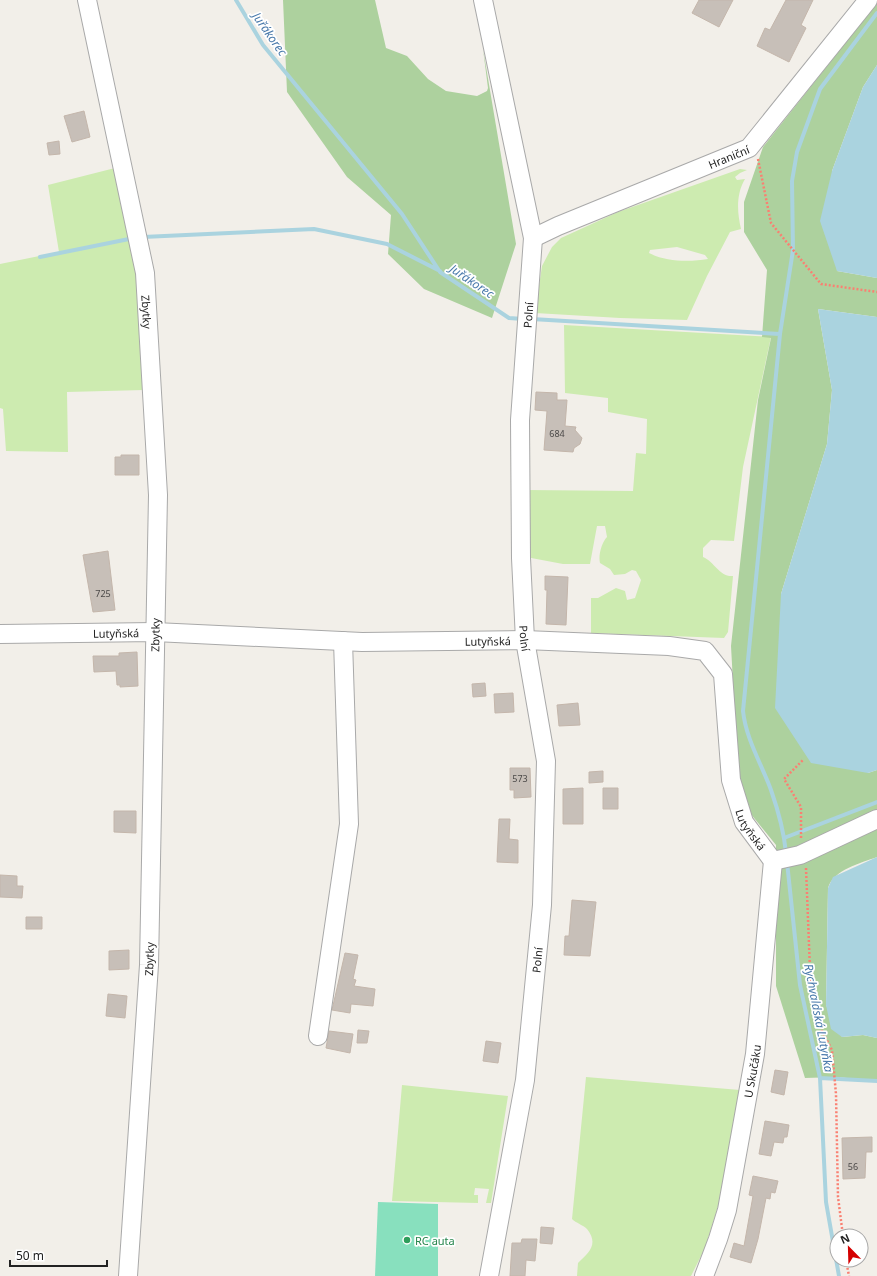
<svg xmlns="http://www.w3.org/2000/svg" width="877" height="1276" font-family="'Noto Sans',sans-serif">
<rect width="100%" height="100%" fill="#f2efe9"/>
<path fill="#cdebb0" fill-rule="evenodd" d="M 115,168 L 139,275 L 144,390 L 67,392 L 68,452 L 6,451 L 3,409 L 0,408 L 0,264 L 59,252 L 48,185 Z
M 740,169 L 747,170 L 740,173 L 735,177 L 737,180 L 745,179 C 736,194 737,212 741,229 L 730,232 L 707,276 L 687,320 L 620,318 L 535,313 L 542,266 L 552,247 L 561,238 L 618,212 ZM 677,247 L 705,255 L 708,259 C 690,262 666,262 649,253 L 650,250 Z
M 564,325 L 771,337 L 743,467 L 734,541 L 711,540 L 703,548 L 703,557 C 715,562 719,577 733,576 L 728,632 L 724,638 L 591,633 L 591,598 L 598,598 L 616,588 L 625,591 L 627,600 L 635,598 L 641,580 L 636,571 L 632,570 L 625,574 L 614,575 L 610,569 L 600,563 C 598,555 602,542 607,537 L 605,526 L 597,526 L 590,564 L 563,564 L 526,557 L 526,490 L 633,491 L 636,453 L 646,454 L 647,419 L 608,412 L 608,398 L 565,393 Z
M 586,1077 L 740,1090 L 720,1200 L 705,1248 L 691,1276 L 577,1276 L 578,1263 C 589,1253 599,1244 587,1229 C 583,1225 576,1223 572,1219 Z
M 402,1085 L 508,1096 L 491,1203 L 486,1203 L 489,1189 L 475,1188 L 474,1195 L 478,1195 L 478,1203 L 392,1201 Z"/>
<path fill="#add19e" d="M 283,0 L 375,0 L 386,48 L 407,56 L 428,79 L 446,91 L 477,96 L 487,91 L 488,88 L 483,49 L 516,244 L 492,318 L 424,289 L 388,254 L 391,215 L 347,177 L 287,92 Z
M 877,3 L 877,65 L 863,87 L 832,171 L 837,271 L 877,278 L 877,317 L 818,309 L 832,390 L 827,444 L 781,594 L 868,773 L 877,770 L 877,857 C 861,863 833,870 828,888 L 826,1005 L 842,1037 L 863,1035 L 877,1038 L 877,1081 L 837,1077 L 805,1078 L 776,986 L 776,845 L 750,813 L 738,773 L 731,646 L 758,400 L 771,338 L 762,337 L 767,270 L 744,232 L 744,202 L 763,147 Z"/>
<path fill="#88e0be" d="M 378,1202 L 438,1204 L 438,1276 L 375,1276 Z"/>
<path fill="#aad3df" d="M 877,65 L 877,278 L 837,271 L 820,221 L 832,171 L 863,87 Z
M 818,309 L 877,317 L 877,770 L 868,773 L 811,763 L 775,708 L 781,594 L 827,444 L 832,390 Z
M 877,857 L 877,1038 L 863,1035 L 842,1037 L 831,1029 L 826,1005 L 828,888 L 833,877 Z"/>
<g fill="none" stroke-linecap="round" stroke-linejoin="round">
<path stroke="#aad3df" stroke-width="4" d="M 236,0 L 263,45 L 402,214 L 440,272 L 509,318 L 523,319
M 143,237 L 314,229 L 387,244 L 440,271
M 40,257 L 134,238
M 532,319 L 780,334
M 784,838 L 877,802
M 786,853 C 784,832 778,810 771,790 C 761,763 746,739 743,711 L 780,334 L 793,250 L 792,181 L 797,152 L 820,89 L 877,13
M 787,862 L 800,985 L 820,1078 L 826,1202 L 839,1276
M 820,1078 L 877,1081"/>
</g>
<path fill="#c7bfb8" stroke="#c4b6ab" d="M 699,0 L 733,0 L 719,27 L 692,13 Z
M 786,0 L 813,0 L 801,25 L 806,28 L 789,62 L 757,46 L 765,28 L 770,30 Z
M 84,111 L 90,137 L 72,142 L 64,116 Z
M 59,141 L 60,154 L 49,155 L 47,143 Z
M 536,392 L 557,393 L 557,400 L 567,400 L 565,426 L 576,427 L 575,430 L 582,438 L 580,444 L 574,448 L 573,452 L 544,450 L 547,411 L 535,410 Z
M 121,455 L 139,455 L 139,475 L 115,475 L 115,457 L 121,457 Z
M 108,551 L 115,610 L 93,612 L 83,555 Z
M 545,576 L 568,577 L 566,625 L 546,624 L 547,590 L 545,590 Z
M 137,652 L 138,686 L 120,687 L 120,685 L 117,685 L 116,671 L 94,672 L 93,656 L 119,656 L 119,653 Z
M 485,683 L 486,696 L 473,697 L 472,684 Z
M 513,693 L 514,712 L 495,713 L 494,694 Z
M 578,703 L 580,725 L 559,726 L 557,705 Z
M 510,768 L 530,768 L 531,797 L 514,798 L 514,790 L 510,790 Z
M 603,771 L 603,782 L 589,783 L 589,772 Z
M 583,788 L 583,824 L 563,824 L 563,789 Z
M 603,788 L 618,788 L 618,809 L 603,809 Z
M 114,811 L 136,811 L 136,833 L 114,832 Z
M 499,819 L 510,819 L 509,839 L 518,840 L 518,863 L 497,862 Z
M 0,875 L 17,876 L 17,886 L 23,886 L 22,898 L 0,897 Z
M 572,900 L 596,902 L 590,956 L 564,955 L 565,936 L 569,936 Z
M 26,917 L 42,917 L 42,929 L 26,929 Z
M 129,950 L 129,969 L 109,970 L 109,951 Z
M 345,953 L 358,955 L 353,979 L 356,980 L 354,986 L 375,989 L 373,1006 L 351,1004 L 350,1013 L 332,1010 Z
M 108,994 L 127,996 L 125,1018 L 106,1016 Z
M 358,1030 L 369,1031 L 367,1043 L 357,1043 Z
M 329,1031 L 353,1034 L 350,1053 L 326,1048 Z
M 486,1041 L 501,1043 L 498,1063 L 483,1061 Z
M 775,1070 L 788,1072 L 784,1095 L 771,1092 Z
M 765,1121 L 789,1125 L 787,1137 L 784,1137 L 783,1143 L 774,1142 L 771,1156 L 759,1154 Z
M 872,1137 L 872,1152 L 866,1152 L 865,1178 L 843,1179 L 842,1138 Z
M 753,1176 L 778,1181 L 775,1193 L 771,1192 L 770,1199 L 766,1198 L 758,1239 L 751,1263 L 730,1257 L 734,1243 L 744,1246 L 753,1196 L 749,1195 Z
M 541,1227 L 554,1228 L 552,1244 L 540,1243 Z
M 522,1239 L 537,1239 L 535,1261 L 526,1260 L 525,1276 L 510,1276 L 512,1243 L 521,1243 Z"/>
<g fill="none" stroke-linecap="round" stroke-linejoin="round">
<defs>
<g id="minor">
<path id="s1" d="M 87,0 L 145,273 L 158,495 L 149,965 L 128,1276"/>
<path id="s2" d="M 483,0 L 533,238 L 520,420 L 521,558 L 525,640 L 546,761 L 542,905 L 525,1080 L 489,1276"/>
<path id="s3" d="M 533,238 L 558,226 L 749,148 L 868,0"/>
<path id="s4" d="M 0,634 L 155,632 L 362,642 L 525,640 L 669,646 L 705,651 L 723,674 L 731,780 L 744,822 L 773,861"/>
<path d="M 773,861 L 800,855 L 877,819"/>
<path d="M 318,1036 L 349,824 L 343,641"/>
<path id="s5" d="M 704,1276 L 718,1239 L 727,1210 L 755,1054 L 773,861"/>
</g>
</defs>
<use href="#minor" stroke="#a9a9a9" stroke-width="20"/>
<path stroke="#fa8072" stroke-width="2.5" stroke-dasharray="2 2" stroke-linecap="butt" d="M 758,159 L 771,223 L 821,284 L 877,292
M 801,838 L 801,807 L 784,779 L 803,760
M 806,868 L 810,970 L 815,1018 L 832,1050 L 836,1094 L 838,1197 L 843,1236
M 846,1260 L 849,1276"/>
<use href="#minor" stroke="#fff" stroke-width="18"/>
</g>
<circle fill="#2e9e5b" stroke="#fff" stroke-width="1.5" cx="407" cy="1240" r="4"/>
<g text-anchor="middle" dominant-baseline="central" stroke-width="3.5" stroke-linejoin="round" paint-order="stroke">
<g font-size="9" fill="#4b4948">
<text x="557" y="433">684</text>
<text x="103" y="593">725</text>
<text x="520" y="778">573</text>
<text x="853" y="1166">56</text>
</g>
<g font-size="11" fill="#222" stroke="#fff">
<text stroke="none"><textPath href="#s3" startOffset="212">Hraniční</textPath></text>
<text stroke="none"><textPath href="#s1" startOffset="318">Zbytky</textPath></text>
<text transform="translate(528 315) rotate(-86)">Polní</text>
<text stroke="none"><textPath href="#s4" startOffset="116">Lutyňská</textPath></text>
<text transform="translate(155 635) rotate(-89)">Zbytky</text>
<text stroke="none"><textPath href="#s2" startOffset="644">Polní</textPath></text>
<text stroke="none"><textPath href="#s4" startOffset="488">Lutyňská</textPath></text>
<text stroke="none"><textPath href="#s4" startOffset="895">Lutyňská</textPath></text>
<text transform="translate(149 959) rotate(-88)">Zbytky</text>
<text transform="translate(537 960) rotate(-84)">Polní</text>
<text stroke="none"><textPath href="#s5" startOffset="211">U Skučáku</textPath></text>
</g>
<g font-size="11" fill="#27864d" stroke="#fff" text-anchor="start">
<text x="415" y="1240">RC auta</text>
</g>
<g font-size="12" font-style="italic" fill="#4a7aab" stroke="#fff">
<text transform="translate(270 34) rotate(55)">Juřákorec</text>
<text transform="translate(472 281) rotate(34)">Juřákorec</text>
<text transform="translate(819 1018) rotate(79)">Rychvaldská Lutyňka</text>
</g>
</g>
<g transform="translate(849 1248) rotate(337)"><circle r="19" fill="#ffffff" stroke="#a7a7a7"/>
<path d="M0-3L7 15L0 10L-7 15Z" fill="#d40000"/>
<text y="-6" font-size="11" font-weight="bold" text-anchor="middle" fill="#222222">N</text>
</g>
<path d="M10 1260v6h97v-6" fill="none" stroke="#222222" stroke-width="2"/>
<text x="16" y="1260" font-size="12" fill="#222222" stroke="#ffffff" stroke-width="3" paint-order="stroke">50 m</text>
</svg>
